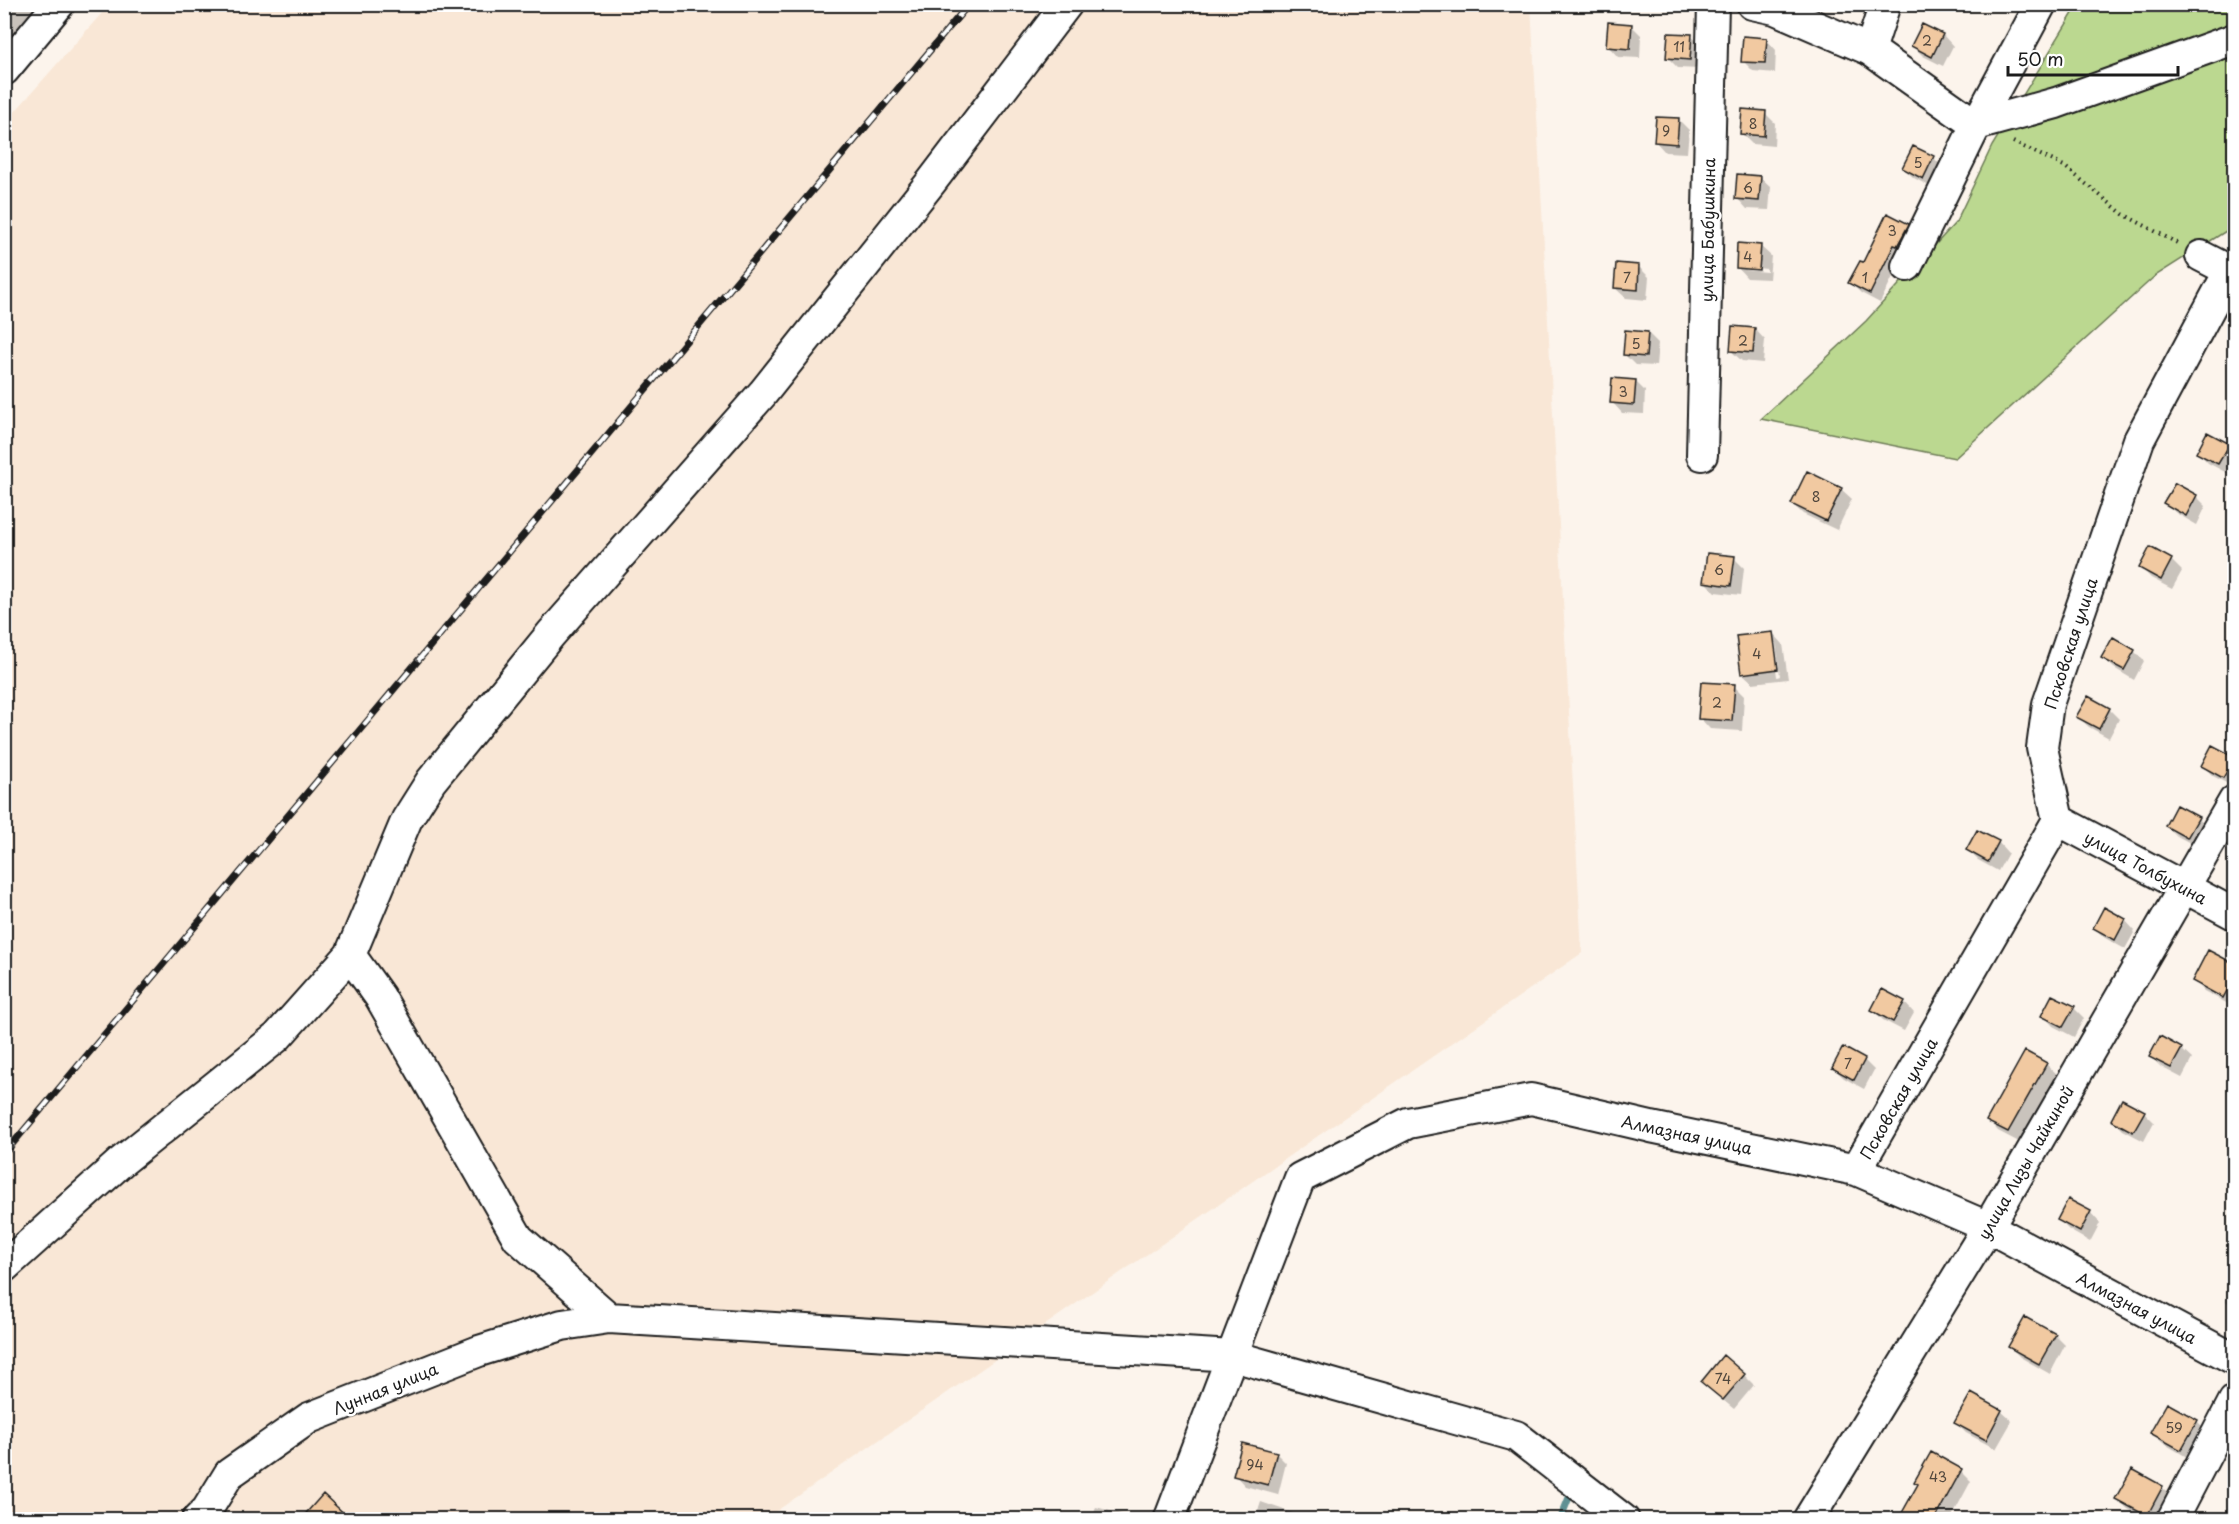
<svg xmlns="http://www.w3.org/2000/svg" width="2239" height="1524" font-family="'Playpen Sans',sans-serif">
<rect width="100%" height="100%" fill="#fcf4ec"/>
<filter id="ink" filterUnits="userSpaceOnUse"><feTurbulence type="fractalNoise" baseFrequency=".0167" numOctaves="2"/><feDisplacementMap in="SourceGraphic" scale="12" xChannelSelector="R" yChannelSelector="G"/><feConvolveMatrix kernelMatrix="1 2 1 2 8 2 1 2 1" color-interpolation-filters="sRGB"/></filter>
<g filter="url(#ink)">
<path fill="#f9e7d6" d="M 109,5 L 1531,5 L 1582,953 L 765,1519 L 5,1520 L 5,123 Z"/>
<path fill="#bbd890" stroke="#6c7a56" stroke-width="1.5" d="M 2078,5 L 2234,5 L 2234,226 L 2155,276 L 1955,458 L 1761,419 L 1866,321 L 1956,222 L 1992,146 Z"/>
<path fill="#0003" fill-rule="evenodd" d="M 4,4 L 49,4 L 4,56 Z
M 1631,25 L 1641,35 L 1640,58 L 1618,57 L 1608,46 Z
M 1923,26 L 1943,35 L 1953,46 L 1943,66 L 1923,56 L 1913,46 Z
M 1691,36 L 1702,46 L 1700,69 L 1678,68 L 1668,58 Z
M 1766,39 L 1776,50 L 1775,73 L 1753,71 L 1743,61 Z
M 1765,113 L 1775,123 L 1774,146 L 1752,144 L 1742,134 Z
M 1679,120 L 1689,130 L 1687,153 L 1665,152 L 1655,141 Z
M 1933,157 L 1943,168 L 1933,188 L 1914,178 L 1903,168 Z
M 1760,177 L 1771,187 L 1769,210 L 1747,209 L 1737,198 Z
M 1908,225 L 1918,235 L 1904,254 L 1880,303 L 1861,293 L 1850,283 L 1864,264 Z
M 1760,246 L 1771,256 L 1769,279 L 1747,278 L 1737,267 ZM 1746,267 L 1767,269 L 1767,272 L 1746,270 Z
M 1639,267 L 1649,277 L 1647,300 L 1626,298 L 1615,288 Z
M 1755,329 L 1765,340 L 1763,363 L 1742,361 L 1731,351 Z
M 1648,333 L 1658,343 L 1656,366 L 1635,365 L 1624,354 Z
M 1635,381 L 1645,391 L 1644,414 L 1622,413 L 1612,402 Z
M 2229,445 L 2234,450 L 2234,464 L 2229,474 L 2208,463 L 2198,452 Z
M 1841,489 L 1852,499 L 1837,530 L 1803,514 L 1792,504 Z
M 2196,496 L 2206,506 L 2197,525 L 2176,513 L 2165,503 Z
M 2151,549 L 2171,560 L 2182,571 L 2172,589 L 2151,578 L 2141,568 Z
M 1734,558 L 1744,568 L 1741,595 L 1715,592 L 1705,582 Z
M 1773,633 L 1783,644 L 1788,679 L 1753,683 L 1742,673 ZM 1773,643 L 1776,643 L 1780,676 L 1777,677 Z
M 2134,651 L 2144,661 L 2134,680 L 2114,668 L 2103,658 Z
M 1734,686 L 1744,696 L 1742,731 L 1710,729 L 1700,718 Z
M 2109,709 L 2119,719 L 2109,738 L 2089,727 L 2078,717 Z
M 2234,758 L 2234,787 L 2213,776 L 2203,766 Z
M 2198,818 L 2208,829 L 2198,847 L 2177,836 L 2167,826 Z
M 1998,842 L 2008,853 L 1998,871 L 1978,860 L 1967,850 Z
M 2125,920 L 2135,931 L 2125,949 L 2105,938 L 2094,928 Z
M 2234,966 L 2234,1007 L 2204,991 L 2194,980 Z
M 1904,1002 L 1914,1013 L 1904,1031 L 1883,1020 L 1873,1010 Z
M 2074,1008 L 2084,1018 L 2074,1037 L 2053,1026 L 2043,1015 Z
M 2181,1049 L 2192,1059 L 2182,1078 L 2161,1067 L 2150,1056 Z
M 1864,1060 L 1874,1070 L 1864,1089 L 1844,1078 L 1833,1068 Z
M 2046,1064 L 2057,1074 L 2019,1142 L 1998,1131 L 1988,1120 Z
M 2144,1112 L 2154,1122 L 2144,1141 L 2123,1130 L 2113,1120 Z
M 2090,1212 L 2100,1223 L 2090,1242 L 2069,1230 L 2059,1220 Z
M 2234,1285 L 2234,1309 L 2226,1301 Z
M 2055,1335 L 2065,1345 L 2050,1374 L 2020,1357 L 2010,1347 Z
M 1744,1375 L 1754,1385 L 1734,1409 L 1713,1392 Z
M 2001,1411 L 2012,1421 L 1996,1449 L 1966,1433 L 1956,1423 Z
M 2197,1421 L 2207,1431 L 2192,1460 L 2163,1443 L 2152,1433 Z
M 1276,1453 L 1286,1463 L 1278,1495 L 1245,1486 L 1235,1475 Z
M 1961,1471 L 1971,1481 L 1950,1520 L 1900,1520 L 1919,1485 L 1916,1482 Z
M 2162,1487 L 2172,1497 L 2160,1520 L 2147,1520 L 2128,1509 L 2117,1499 Z
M 1261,1502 L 1293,1513 L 1299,1520 L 1255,1520 Z
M 1096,1507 L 1128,1516 L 1132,1520 L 1092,1520 Z
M 2234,1509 L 2234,1520 L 2228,1520 Z"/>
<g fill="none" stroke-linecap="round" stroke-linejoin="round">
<path stroke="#5f9093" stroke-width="7" d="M 1560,1520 L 1570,1495"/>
</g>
<path fill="#f1c9a1" stroke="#1c1c1c" stroke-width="1.5" d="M 1608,22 L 1632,24 L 1630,49 L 1606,47 Z
M 1922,24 L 1943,34 L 1932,57 L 1911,46 Z
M 1668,33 L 1692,34 L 1690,60 L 1666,58 Z
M 1743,36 L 1767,38 L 1765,63 L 1741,62 Z
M 1742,109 L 1766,111 L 1764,136 L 1740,134 Z
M 1656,117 L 1679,118 L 1677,144 L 1654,142 Z
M 1913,146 L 1934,156 L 1923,179 L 1902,168 Z
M 1737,174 L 1761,176 L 1759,201 L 1735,199 Z
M 1887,213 L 1909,224 L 1897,246 L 1894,245 L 1870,294 L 1848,283 L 1860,261 L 1863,262 Z
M 1737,243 L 1761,245 L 1759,270 L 1736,268 Z
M 1616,263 L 1639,265 L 1638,290 L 1614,288 Z
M 1732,326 L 1755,328 L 1753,353 L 1730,351 Z
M 1625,330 L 1648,332 L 1646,357 L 1623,355 Z
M 1612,378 L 1636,380 L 1634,405 L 1610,403 Z
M 2207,432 L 2230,444 L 2218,464 L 2196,453 Z
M 1807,471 L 1842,488 L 1826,521 L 1791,504 Z
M 2175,483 L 2197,495 L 2186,516 L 2163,503 Z
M 2150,547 L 2172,559 L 2161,580 L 2139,568 Z
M 1707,553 L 1735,556 L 1731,586 L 1703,582 Z
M 1773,632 L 1778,669 L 1741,674 L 1736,636 Z
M 2113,637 L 2135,650 L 2124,670 L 2101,658 Z
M 1701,682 L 1735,684 L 1732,721 L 1698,719 Z
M 2088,696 L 2110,708 L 2099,729 L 2076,717 Z
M 2212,745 L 2235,757 L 2223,778 L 2201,766 Z
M 2176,805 L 2199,817 L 2187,838 L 2165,826 Z
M 1977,830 L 1999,841 L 1988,862 L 1966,850 Z
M 2104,907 L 2126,919 L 2115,940 L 2093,928 Z
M 2208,950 L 2235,964 L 2235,976 L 2223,998 L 2192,981 Z
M 1882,989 L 1905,1001 L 1893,1022 L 1871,1010 Z
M 2052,995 L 2075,1006 L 2063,1027 L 2041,1016 Z
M 2160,1036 L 2182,1048 L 2171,1068 L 2149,1057 Z
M 1843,1047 L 1865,1059 L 1854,1080 L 1832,1068 Z
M 2025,1051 L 2047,1063 L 2008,1132 L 1986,1121 Z
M 2122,1099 L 2145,1111 L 2133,1132 L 2111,1120 Z
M 2068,1199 L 2091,1211 L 2080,1232 L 2057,1220 Z
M 2025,1317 L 2056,1334 L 2039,1364 L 2008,1347 Z
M 1723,1355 L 1745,1374 L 1723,1400 L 1701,1382 Z
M 1971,1393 L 2002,1410 L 1986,1440 L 1954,1423 Z
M 2167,1403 L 2198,1420 L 2181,1450 L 2150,1433 Z
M 1242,1443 L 1277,1452 L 1268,1485 L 1233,1476 Z
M 1931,1452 L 1962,1469 L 1934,1520 L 1898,1520 L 1918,1484 L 1914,1482 Z
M 2132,1469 L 2163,1486 L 2147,1516 L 2115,1499 Z
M 323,1494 L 351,1520 L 300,1520 Z"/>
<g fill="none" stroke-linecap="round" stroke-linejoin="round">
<defs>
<path id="minor" d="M 1067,4 L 932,181 L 763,393 L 551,634 L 431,781 L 407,819 L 350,955 L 380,997 L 518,1238 L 609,1318 L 1233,1356 L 1516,1436 L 1624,1520
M 1752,4 L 1775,9 L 1870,50 L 1976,125
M 1870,50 L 1885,4
M 4,70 L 59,4
M 1976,125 L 2056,103 L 2234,39
M 2201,256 L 2234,273
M 1907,266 L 1976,125 L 2041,4
M 1702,455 L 1713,4
M 2058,820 L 2234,914
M 1856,1170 L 2058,820 L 2042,748 L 2048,704 L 2139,440 L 2230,270
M 4,1267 L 121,1162 L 277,1037 L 350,955
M 197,1520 L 207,1510 L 229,1474 L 309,1418 L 479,1351 L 562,1325 L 609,1318
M 1169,1520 L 1300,1178 L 1408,1123 L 1531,1099 L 1651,1127 L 1856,1170 L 1988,1227 L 2234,1359
M 1808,1520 L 1988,1227 L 2234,801
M 2172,1520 L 2234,1401"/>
</defs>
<use href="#minor" stroke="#1c1c1c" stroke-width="34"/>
<path stroke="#1c1c1c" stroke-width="4" stroke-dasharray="1.5 4.5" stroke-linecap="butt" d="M 2013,142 L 2064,166 L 2123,214 L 2179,244"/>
<use href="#minor" stroke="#fff" stroke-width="30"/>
<defs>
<path id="rail" d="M 4,1154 L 969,4"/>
</defs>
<use href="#rail" stroke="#1c1c1c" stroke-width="7"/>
<use href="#rail" stroke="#fff" stroke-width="4.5" stroke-dasharray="14" stroke-linecap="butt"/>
</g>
</g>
<g text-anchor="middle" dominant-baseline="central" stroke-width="5" stroke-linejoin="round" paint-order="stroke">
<g font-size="14" fill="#51473d">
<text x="1927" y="40">2</text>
<text x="1679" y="46">11</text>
<text x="1753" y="123">8</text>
<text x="1666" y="130">9</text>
<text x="1918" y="162">5</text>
<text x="1748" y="187">6</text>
<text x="1892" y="230">3</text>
<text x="1748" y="256">4</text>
<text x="1627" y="277">7</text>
<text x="1865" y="277">1</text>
<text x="1743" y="340">2</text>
<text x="1636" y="343">5</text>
<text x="1623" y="391">3</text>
<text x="1816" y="496">8</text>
<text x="1719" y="569">6</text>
<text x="1757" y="653">4</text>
<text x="1717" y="702">2</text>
<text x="1848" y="1063">7</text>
<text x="1723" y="1378">74</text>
<text x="2174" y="1427">59</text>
<text x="1255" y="1464">94</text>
<text x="1938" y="1476">43</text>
</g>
<g font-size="16" fill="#1c1c1c" stroke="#fff">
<text transform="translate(1707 230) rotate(-89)">улица Бабушкина</text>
<text transform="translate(2070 643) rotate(-72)">Псковская улица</text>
<text transform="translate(2146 867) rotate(28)">улица Толбухина</text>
<text transform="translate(1898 1098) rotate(-60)">Псковская улица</text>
<text transform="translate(1687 1134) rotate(12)">Алмазная улица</text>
<text transform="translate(2025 1162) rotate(-60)">улица Лизы Чайкиной</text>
<text transform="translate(2137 1307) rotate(28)">Алмазная улица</text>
<text transform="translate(385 1388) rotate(-22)">Лунная улица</text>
</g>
</g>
<rect width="2239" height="1524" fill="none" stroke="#fff" stroke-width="24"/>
<rect x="12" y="12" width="2215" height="1500" fill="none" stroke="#1c1c1c" stroke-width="2" filter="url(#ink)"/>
<path d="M2008 66v9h170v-9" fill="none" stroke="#1c1c1c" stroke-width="3"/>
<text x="2017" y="66" font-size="18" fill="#1c1c1c" stroke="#ffffff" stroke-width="4.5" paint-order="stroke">50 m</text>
</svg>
